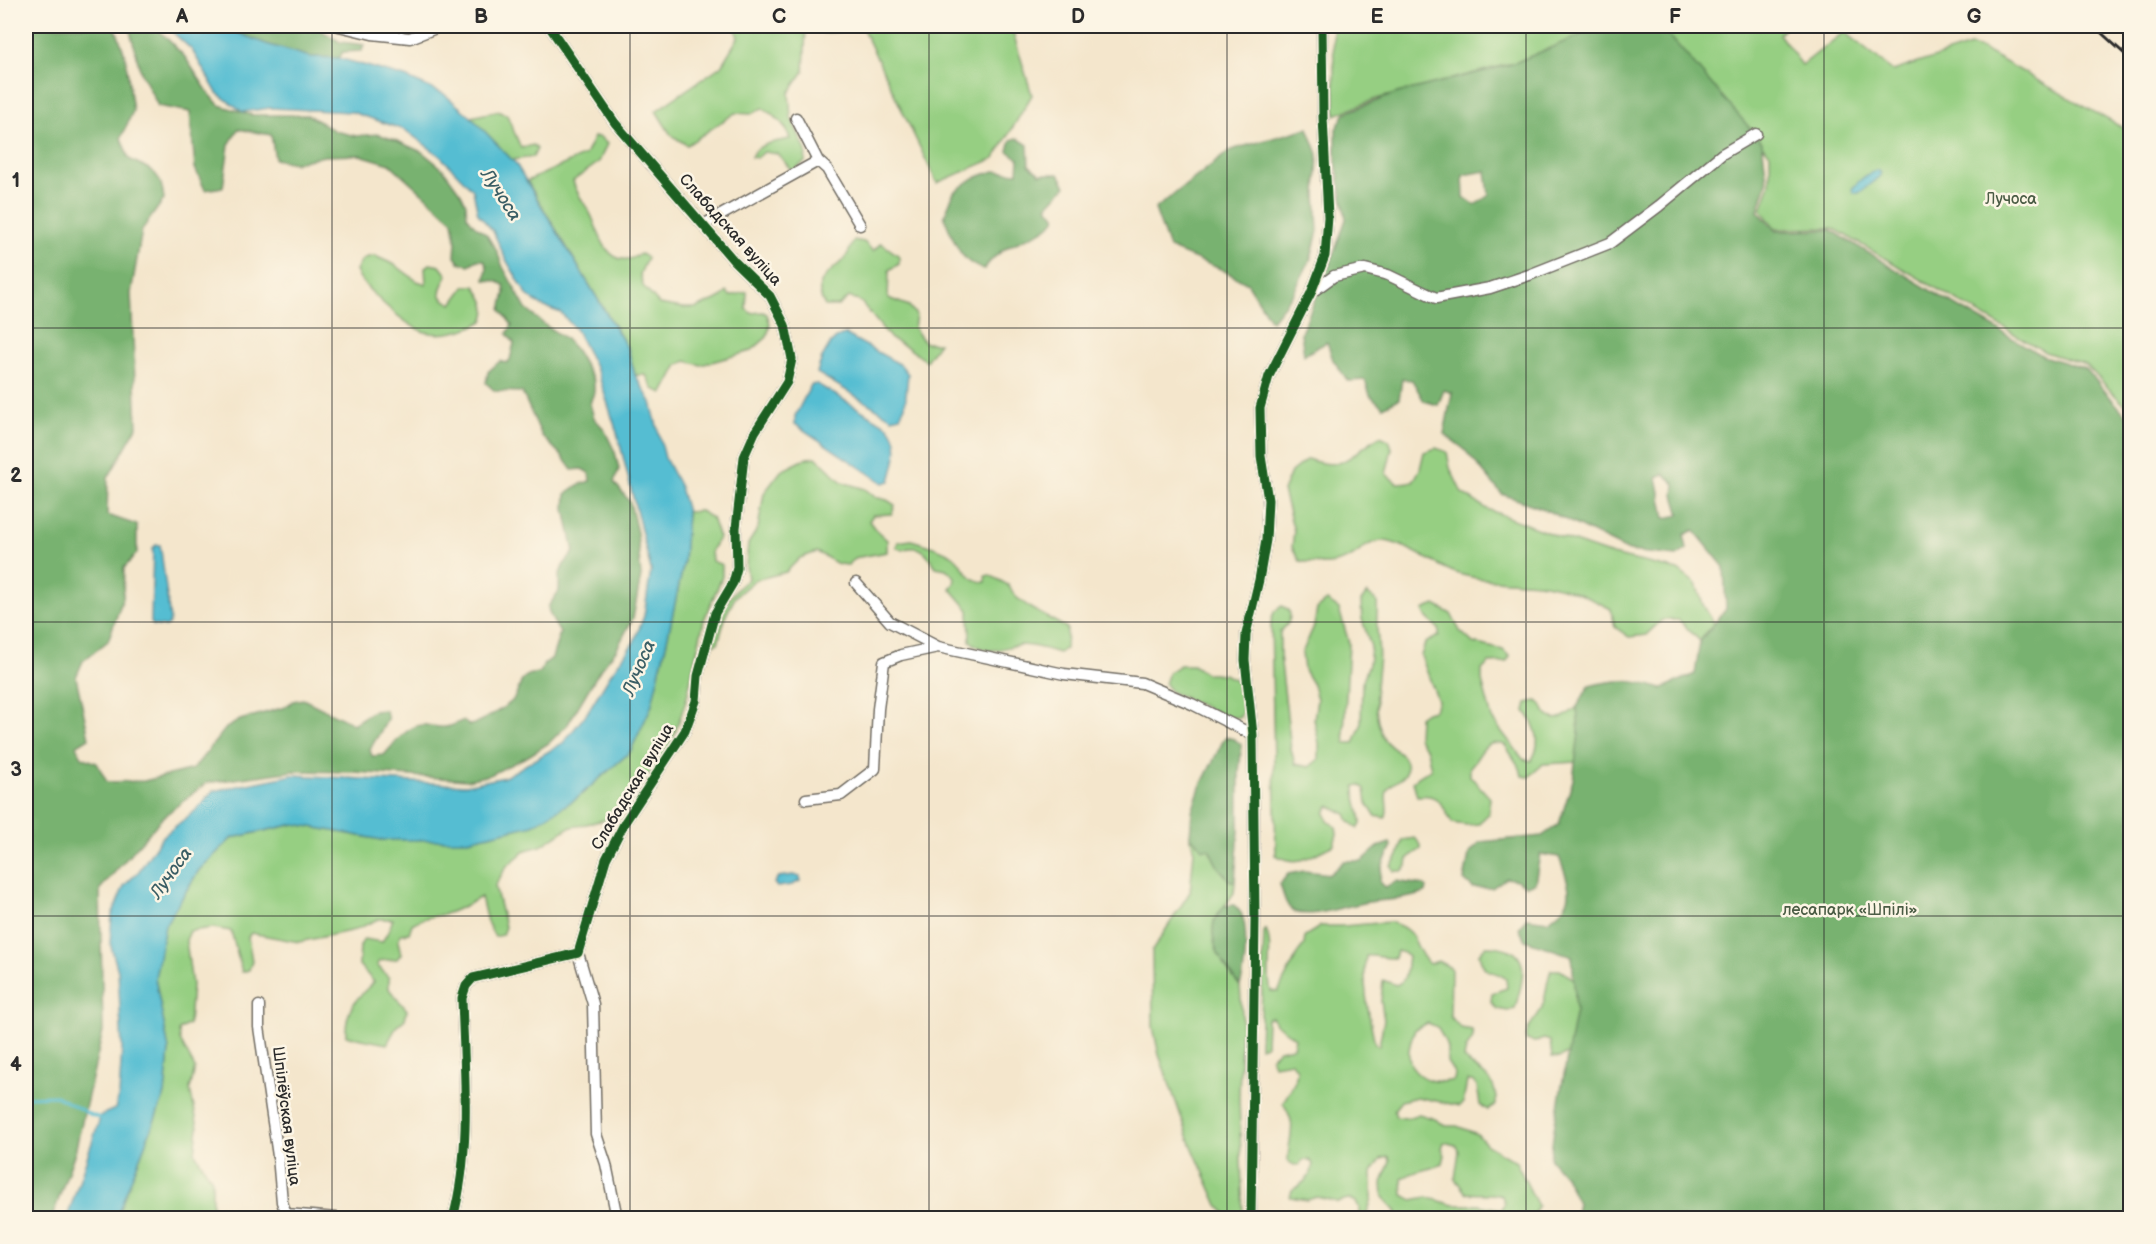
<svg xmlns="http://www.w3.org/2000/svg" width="2156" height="1244" font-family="'Balsamiq Sans',sans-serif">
<rect width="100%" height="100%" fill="#fcf5e5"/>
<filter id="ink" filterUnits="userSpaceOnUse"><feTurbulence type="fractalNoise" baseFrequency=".0167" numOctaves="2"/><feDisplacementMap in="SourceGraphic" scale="12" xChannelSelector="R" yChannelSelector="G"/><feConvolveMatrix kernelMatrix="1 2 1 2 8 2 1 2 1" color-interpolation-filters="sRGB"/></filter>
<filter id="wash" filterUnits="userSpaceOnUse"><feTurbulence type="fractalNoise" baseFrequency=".008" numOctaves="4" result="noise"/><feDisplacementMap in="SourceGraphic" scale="24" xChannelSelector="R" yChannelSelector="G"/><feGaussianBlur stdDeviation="1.35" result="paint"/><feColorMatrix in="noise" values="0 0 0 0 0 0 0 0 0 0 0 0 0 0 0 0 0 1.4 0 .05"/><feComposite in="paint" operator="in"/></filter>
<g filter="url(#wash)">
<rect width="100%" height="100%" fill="#f4e6cc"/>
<path fill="#96cf82" stroke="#607d56" stroke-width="1.5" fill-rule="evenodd" d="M 735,26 L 806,26 L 804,71 L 789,93 L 791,118 L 806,151 L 805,162 L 792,171 L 778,154 L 764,152 L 757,158 L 751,157 C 757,143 776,142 790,139 C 786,124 776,116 762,108 L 751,114 L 735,113 L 687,145 L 671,135 L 656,111 L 721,66 L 738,38 Z
M 822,26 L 1011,26 L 1032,95 L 995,158 L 937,183 L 863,29 L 823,33 Z
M 1333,26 L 1600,26 L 1532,58 L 1376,99 L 1335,115 Z
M 1657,26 L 1787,26 L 1779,34 L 1802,65 L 1844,32 L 1893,71 L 1970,46 L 1982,49 L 2130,132 L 2130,411 L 2086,365 L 2045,352 L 1833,228 L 1776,229 L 1761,210 L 1770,183 L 1770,154 Z
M 1902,26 L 1927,26 L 1921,34 L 1904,30 Z
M 498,111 L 507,115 L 521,148 L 533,145 L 537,149 L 533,157 L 512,160 L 471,117 Z
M 594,137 L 600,137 L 607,144 L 599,162 L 573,181 C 576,194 585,203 591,215 C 598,229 605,263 628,259 C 632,259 637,255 641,254 L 647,258 L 640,274 L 643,286 L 659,304 L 683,308 L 696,308 L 720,298 L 727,292 L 730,296 L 747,292 L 746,309 L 751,313 L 763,312 L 767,314 L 770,324 L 767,337 L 751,351 L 701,365 L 686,361 L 678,365 L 663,393 L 653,389 L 646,375 L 635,375 L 628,349 L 527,181 L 585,155 Z
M 854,240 L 864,242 L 873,251 L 881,243 L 899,256 L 899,264 L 889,270 L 888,298 L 909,306 L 916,315 L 914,328 L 925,343 L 939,343 L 926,361 L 907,347 L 891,339 L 861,302 L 849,297 L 838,306 L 825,306 C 810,280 830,274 845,258 C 849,253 851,246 854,240 Z
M 375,256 L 395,265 L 417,281 L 426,284 L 425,267 L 430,264 L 440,266 L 447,275 C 440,290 434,296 452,304 L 465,286 L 475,286 C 483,298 490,307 483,321 C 468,330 443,337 425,332 C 407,327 363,288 356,271 C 361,259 363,257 375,256 Z
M 1380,436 L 1389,440 L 1392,448 L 1386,474 L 1397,483 L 1413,482 L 1420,469 L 1424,452 L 1436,448 L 1447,452 L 1450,468 L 1462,493 L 1487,509 L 1554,535 L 1612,555 L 1678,570 L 1696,584 L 1703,605 L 1714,623 L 1700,641 L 1679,620 L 1662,620 L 1646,635 L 1629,637 L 1615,627 L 1611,609 C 1589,597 1564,586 1538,583 C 1511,580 1483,582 1456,573 C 1436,566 1401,540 1381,541 C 1364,543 1362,552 1349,558 C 1331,567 1319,564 1300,561 L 1292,547 L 1294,531 L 1283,491 L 1291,472 L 1307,459 C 1347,473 1349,454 1380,436 Z
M 816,457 L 842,482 L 865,489 L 875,497 L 887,500 L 895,505 L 892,514 L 873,515 L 869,521 L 875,529 L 887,540 L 887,552 L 854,558 L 848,565 L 838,564 L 817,552 L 800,558 L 786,572 L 755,580 L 736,596 L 726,615 L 718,643 L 713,645 C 713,620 728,594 748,579 L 746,566 L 748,544 L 758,528 L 764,493 L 781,471 L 807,458 Z
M 700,511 L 712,518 L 719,538 L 711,551 L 712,561 L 722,565 L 722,577 L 704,620 L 686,701 L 671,744 L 618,817 L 568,828 L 541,846 L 526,850 L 506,867 L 495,886 L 505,927 L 502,935 L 495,937 L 487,922 L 481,897 C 469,904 458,910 445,914 C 432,917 423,917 412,924 L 409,933 L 401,934 L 398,941 L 401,954 L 397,959 L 379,961 L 377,965 L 389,978 L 389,989 L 407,1010 L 405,1019 L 397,1026 L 387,1044 L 346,1036 C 345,1010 355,999 374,982 L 359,965 L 360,946 L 364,939 L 382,942 L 388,932 L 393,919 L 378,919 L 355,930 L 299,942 L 251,933 L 248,937 L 252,961 L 249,970 L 242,972 L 231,931 L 213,928 L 190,931 L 186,940 L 192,985 L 189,1024 L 179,1030 L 180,1040 L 195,1068 L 190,1089 L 198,1127 L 195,1153 L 212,1180 L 212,1218 L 193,1218 L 182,1215 L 179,1218 L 116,1218 L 165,1094 L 169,1050 L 155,978 L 165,925 L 199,870 L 232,838 L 295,824 L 382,840 L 576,799 L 630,752 L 651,707 L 666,645 L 684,562 L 687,512 Z
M 911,540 C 925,544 941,548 953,556 C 965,565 967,582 986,582 L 985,576 L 990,575 L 1008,585 L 1016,597 L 1032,609 L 1067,628 L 1066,648 L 1059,653 C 1046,649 1034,645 1020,645 C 998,647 991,658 970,641 L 969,610 L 950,588 L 954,584 L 955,577 L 946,569 L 936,567 C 927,553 921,543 902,550 L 896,547 L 898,542 Z
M 1367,593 L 1377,602 C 1378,611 1376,620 1377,629 C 1378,642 1380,654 1378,666 C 1376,686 1374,702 1378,722 C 1380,727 1381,734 1384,739 C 1391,751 1410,753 1406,772 C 1404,781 1390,781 1387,791 C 1384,800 1390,810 1385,818 L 1375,816 L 1367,803 L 1365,789 L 1360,785 L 1355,786 C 1354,799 1361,810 1361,824 L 1358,829 L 1349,821 L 1346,814 L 1329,806 L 1325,813 L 1328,820 L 1336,827 L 1337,834 L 1334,845 C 1312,854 1300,869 1276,855 L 1271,622 L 1274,612 L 1282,606 L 1289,610 C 1292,621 1287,625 1280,632 L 1280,655 L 1291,749 L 1295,764 L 1309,767 L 1319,759 L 1319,743 L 1314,719 L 1317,699 L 1313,685 L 1304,670 L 1302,653 L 1314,626 L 1317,609 L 1327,601 L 1339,609 L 1349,643 L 1344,732 L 1345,743 L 1354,743 L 1361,725 L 1362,683 L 1369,664 L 1371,647 L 1362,619 L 1361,601 Z
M 1435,605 L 1451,614 L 1460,631 L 1473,643 L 1503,650 L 1510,657 L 1506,662 L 1489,663 L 1482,670 L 1482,681 L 1492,719 L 1523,759 L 1531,761 C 1543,743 1536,726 1525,711 L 1527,703 L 1537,701 C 1543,705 1543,708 1546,713 C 1555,726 1569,714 1577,707 L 1579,732 L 1576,762 L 1543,764 L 1529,777 L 1522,776 L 1520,768 L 1505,745 C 1481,739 1484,753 1470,767 L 1470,776 L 1490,798 L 1488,814 L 1479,824 L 1466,825 L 1452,823 C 1442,805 1440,793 1417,796 L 1413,782 L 1418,777 L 1431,769 L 1427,750 L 1418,738 L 1419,717 L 1426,712 L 1435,710 L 1438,701 L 1421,656 L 1425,643 L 1439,636 L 1439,629 L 1427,618 L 1423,610 Z
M 1180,665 L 1193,665 L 1207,674 L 1224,674 L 1236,680 L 1245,706 L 1240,717 L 1230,718 L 1171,692 L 1165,684 L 1169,672 Z
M 1190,836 L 1203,848 L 1209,849 L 1218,867 L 1230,880 L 1235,881 L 1234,893 L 1214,921 L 1223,964 L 1240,986 L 1242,1014 L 1239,1097 L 1243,1218 L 1230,1218 L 1218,1205 L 1191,1144 L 1159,1055 L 1153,1027 L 1152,951 L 1190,892 L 1194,851 Z
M 1415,838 L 1421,845 L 1421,849 L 1408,858 L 1407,866 L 1402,871 L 1394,871 L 1391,866 L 1398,856 L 1403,840 Z
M 1390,922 C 1421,931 1411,946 1429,964 L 1438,961 L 1451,968 L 1450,1017 L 1461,1028 L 1472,1030 L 1473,1038 L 1466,1049 L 1464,1058 C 1480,1076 1497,1074 1496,1105 L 1488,1110 L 1480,1105 L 1477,1085 L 1472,1081 L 1467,1081 L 1463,1103 L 1460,1106 L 1417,1097 L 1401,1101 L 1394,1110 L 1396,1117 L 1407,1118 L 1419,1114 L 1435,1119 L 1446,1126 L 1457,1126 L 1477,1134 L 1487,1145 L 1516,1162 L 1538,1206 L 1532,1218 L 1394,1218 L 1397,1212 L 1383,1197 L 1382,1183 L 1390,1161 L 1389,1157 L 1381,1159 L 1372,1172 L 1372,1199 L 1365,1218 L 1359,1214 L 1359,1207 L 1355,1201 L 1348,1199 L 1337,1202 L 1317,1197 L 1307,1200 L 1290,1197 L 1292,1190 C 1304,1183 1311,1178 1313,1164 L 1309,1160 L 1303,1160 L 1299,1165 L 1293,1165 L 1288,1161 C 1288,1135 1299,1128 1283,1103 C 1289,1090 1297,1084 1297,1069 L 1291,1062 L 1274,1065 L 1271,1057 L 1279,1050 L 1293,1047 L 1295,1038 L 1277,1025 L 1272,1017 L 1267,1019 L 1266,1045 L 1260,1047 L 1264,932 L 1266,929 C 1274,948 1265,970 1271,991 L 1278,992 L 1299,951 L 1304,945 L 1305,936 L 1321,926 L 1343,926 ZM 1397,951 L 1404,953 L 1408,956 C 1406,967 1408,981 1396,985 L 1383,980 L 1381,1001 L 1384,1020 L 1379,1046 L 1375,1044 C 1369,1015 1362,986 1366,956 C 1376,955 1386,959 1395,958 ZM 1428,1023 L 1437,1027 L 1444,1039 L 1447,1048 L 1447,1062 L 1455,1074 L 1454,1080 C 1436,1085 1412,1079 1409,1057 C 1407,1048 1413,1037 1415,1029 ZM 1444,1142 L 1455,1145 L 1459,1151 L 1455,1179 L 1466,1193 C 1479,1195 1490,1192 1502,1196 L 1505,1203 L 1501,1209 L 1479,1205 L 1453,1205 L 1427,1197 L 1412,1200 L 1403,1195 L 1402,1179 C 1415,1169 1430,1171 1443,1163 L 1445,1155 L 1442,1148 Z
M 1486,946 C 1533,946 1525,974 1515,1008 L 1508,1011 L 1497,1009 L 1491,1002 L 1492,993 L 1507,988 L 1506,979 C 1493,967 1485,979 1479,954 Z
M 1551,970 L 1560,970 L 1574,979 L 1576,1010 L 1569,1053 L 1559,1058 L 1552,1057 L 1550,1041 L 1544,1039 L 1535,1042 L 1526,1040 C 1527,1022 1537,1021 1542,1007 C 1547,995 1546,982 1551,970 Z"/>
<path fill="#78b270" stroke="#526e4e" stroke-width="1.5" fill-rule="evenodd" d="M 26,26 L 115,26 L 125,55 L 133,111 L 121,138 L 129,159 C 153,171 161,171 164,199 L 142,230 L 131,293 L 137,427 L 108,478 L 107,515 L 137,525 L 137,553 L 124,568 L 123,598 L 108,641 L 83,661 L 76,677 L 89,738 L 76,746 L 82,757 L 97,763 L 107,782 L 144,781 L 193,769 L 226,728 L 240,720 L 285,707 L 293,701 L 303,699 L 353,724 L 373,711 L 385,710 L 388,717 C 384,729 375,738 370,750 L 372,756 L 384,755 C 394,744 409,723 426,725 C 434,726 442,729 450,726 C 455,725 457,722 463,721 L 469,725 L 475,724 C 485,718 504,709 512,701 C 524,687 515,674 540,673 L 544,664 L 552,658 L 560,633 C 556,625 549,617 548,607 L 559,591 L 559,576 L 563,566 L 574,552 L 565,509 L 566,494 L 578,485 L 590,481 L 589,473 L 582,469 L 572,470 L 562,456 L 542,436 L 522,392 L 495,391 L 486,383 L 488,372 L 500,361 L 506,363 L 510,360 L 514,343 L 507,334 L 512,325 L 501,310 L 505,293 L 504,285 L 496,281 L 485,280 L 487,267 L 484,260 L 477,260 L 469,265 L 460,263 L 455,257 L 456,242 L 453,221 L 390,164 L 360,155 L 324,156 L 294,163 L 275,159 L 271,135 L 238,129 L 229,145 L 223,187 L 205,190 L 195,168 L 190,112 L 158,106 L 140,70 L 129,26 L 155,26 L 185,57 L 208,92 L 219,105 L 252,115 L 308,115 L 335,131 L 356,136 L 378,134 L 395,140 L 422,152 L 443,169 L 461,194 L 466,204 L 467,216 L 474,225 L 486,234 L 496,249 L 503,267 L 526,309 L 546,326 L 565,338 L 575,349 L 594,381 L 594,392 L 590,404 L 594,418 L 604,429 L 615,452 L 619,469 L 614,482 L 630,502 L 637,533 L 641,576 L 633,618 L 616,650 L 600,670 L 568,724 L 549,743 L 530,755 L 490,775 L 467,780 L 354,772 L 294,771 L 206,783 L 163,817 L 100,889 L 103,1031 L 75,1152 L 52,1218 L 26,1218 Z
M 227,26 L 314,26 L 340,42 L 364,45 L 362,51 L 343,52 L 339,58 L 310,57 L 266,44 L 230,30 Z
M 1602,26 L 1661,26 L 1762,142 L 1767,182 L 1758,211 L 1776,231 L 1831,230 L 1938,295 L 2043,356 L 2086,369 L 2130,420 L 2130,729 L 2129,729 L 2130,739 L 2130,1218 L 1575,1218 L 1578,1203 L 1565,1176 L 1550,1159 L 1555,1122 L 1576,1010 L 1572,956 L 1525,940 L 1519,928 L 1526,918 L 1548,921 C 1554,916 1562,911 1566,904 C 1574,891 1564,871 1559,857 L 1540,854 L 1535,883 L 1526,886 L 1517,880 L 1506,878 L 1492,888 L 1473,888 L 1464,880 L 1469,854 L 1480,842 L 1542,836 L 1559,824 L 1573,780 L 1579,732 L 1577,707 L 1589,686 C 1616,679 1634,679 1661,689 L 1695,674 L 1700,641 L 1726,609 L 1724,567 L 1694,530 L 1684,535 L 1687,549 L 1677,556 L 1629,551 L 1544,509 L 1502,494 L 1464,449 L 1444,434 L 1452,393 L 1444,390 L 1438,405 L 1424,401 L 1412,380 L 1402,379 L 1399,399 L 1383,407 L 1370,395 L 1365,380 L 1348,381 L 1333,360 L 1327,342 L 1304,355 L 1301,333 L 1331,261 L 1346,219 L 1336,162 L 1336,129 L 1345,113 L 1397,93 L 1512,64 ZM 1486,171 L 1489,195 L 1475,205 L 1464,197 L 1463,175 ZM 1664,474 L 1675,484 L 1674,495 L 1680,515 L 1665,518 L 1657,477 Z
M 1308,128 L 1318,154 L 1316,194 L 1318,231 L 1311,258 L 1293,294 L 1271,321 L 1248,284 L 1223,270 L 1169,248 L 1155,209 L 1231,150 Z
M 1017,138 L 1028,145 L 1029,165 L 1040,174 L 1059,174 L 1066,186 L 1047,206 L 1056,217 C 1049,233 1023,238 1008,247 C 998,253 991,259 984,269 C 959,264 953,237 944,217 L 954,192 L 974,178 L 994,171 L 1018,173 L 1019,159 L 1008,151 L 1011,140 Z
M 1225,737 L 1234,739 L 1242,745 L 1239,772 L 1239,830 L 1235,881 L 1230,881 L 1218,867 L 1209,849 L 1203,849 L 1190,836 L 1192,811 L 1200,787 Z
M 1390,843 L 1392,847 C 1384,860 1380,868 1380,883 L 1386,887 L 1397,881 C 1406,884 1418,882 1426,887 L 1425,893 C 1408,900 1388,899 1369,902 C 1351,904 1312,919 1295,912 C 1286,909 1283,893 1280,884 L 1288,874 L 1304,871 L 1330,874 L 1344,861 L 1362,861 L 1378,847 Z
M 1234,905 C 1237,908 1239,910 1241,913 C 1249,927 1245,971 1240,986 C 1226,968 1208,946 1214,922 C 1215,917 1221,911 1224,906 Z"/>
<path fill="#55bdd2" stroke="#40747e" stroke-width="1.5" d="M 166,26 L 227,26 L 230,30 L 266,44 L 310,57 L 339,58 L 405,77 L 444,94 L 471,117 L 516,164 L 628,349 L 635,375 L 651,402 L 665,458 L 680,487 L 687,512 L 684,562 L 666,645 L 651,707 L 630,752 L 576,799 L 533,825 L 468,840 L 382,840 L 295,824 L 232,838 L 199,870 L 165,925 L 155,978 L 169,1050 L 165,1094 L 116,1218 L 67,1218 L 101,1115 L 115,1109 L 119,1095 L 122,1048 L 118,971 L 110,943 L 112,915 L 124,886 L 139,871 L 162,837 L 196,810 L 213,791 L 293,775 L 466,785 L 505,777 L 563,743 L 587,713 L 610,675 L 634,642 L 644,616 L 651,570 L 618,436 L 598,373 L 576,330 L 561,313 L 542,306 L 527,295 L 505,258 L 493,231 L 478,214 L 473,190 L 440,156 L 405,130 L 352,112 L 270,108 L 243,112 L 217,93 L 192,50 Z
M 1878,170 L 1881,173 L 1880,176 L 1859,193 L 1854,193 L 1852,189 C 1859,180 1867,173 1878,170 Z
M 845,334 L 901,365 L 908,374 L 905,406 L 900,416 L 892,418 L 817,373 C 821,358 830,337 845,334 Z
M 817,384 L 888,426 C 903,443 895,462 890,481 L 883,483 L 795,424 L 795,416 L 811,385 Z
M 156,545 L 160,545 L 161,550 L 170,620 L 169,625 L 166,627 L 153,625 L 151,622 L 153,548 Z
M 793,875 L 800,877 L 800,881 L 792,885 L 777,887 L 774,883 L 778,877 Z"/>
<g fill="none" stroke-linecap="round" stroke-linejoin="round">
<path stroke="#55bdd2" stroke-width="3" d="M 26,1097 L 56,1096 L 89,1114 L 102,1119"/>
</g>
</g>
<g filter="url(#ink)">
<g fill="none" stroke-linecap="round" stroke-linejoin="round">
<defs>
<path id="street" d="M 339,26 L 372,34 L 410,38 L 441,26
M 796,118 L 818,161 L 827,169 L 860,225
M 703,225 L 818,161
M 1312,292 L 1334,276 L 1365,269 L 1388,275 L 1436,298 L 1490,288 L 1529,275 L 1610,243 L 1659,206 L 1722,154 L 1756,134
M 938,647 L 1064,674 L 1142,683 L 1192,704 L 1253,735
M 806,799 L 841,795 L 875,769 L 878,709 L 884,662 L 901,655 L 938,647 L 890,622 L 856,583
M 578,953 L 593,1004 L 596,1134 L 606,1164 L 617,1218
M 259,1006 L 259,1027 L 278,1156 L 282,1202 L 286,1214 L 337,1218
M 453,1218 C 472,1148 464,1070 462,998 L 466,986 L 473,978 L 578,953 L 606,859 L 625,822 L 685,731 L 696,701 L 698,676 L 715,613 L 733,583 L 737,568 L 736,528 L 744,457 L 755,432 L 787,382 L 792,359 L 785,325 L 770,296 L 734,261 L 615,123 L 549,26
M 1251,1218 L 1255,919 L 1253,735 L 1245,660 L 1246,634 L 1259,580 L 1266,540 L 1268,500 L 1261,456 L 1260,408 L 1269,376 L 1311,293 L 1325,256 L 1328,217 L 1323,117 L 1322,26"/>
</defs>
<use href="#street" stroke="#716c63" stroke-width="13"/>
<use href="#street" stroke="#fff" stroke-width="10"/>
<path stroke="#2b2b2b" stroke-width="3" d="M 2094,26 L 2130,59"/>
<defs>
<path id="cycleway" d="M 453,1218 C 472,1148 464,1070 462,998 L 466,986 L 473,978 L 578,953 L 606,859 L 625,822 L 685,731 L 696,701 L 698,676 L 715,613 L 733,583 L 737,568 L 736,528 L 744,457 L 755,432 L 787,382 L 792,359 L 785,325 L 770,296 L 734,261 L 615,123 L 549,26
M 1251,1218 L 1255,919 L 1253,735 L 1245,660 L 1246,634 L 1259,580 L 1266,540 L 1268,500 L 1261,456 L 1260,408 L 1269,376 L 1311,293 L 1325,256 L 1328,217 L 1323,117 L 1322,26"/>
</defs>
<use href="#cycleway" stroke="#fcf5e5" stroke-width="13"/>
<use href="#cycleway" stroke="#1b5e20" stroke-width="9"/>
</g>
</g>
<path fill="none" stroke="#2b2b2b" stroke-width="1.5" stroke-opacity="0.55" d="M 332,26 L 332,1218M 630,26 L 630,1218M 929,26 L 929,1218M 1227,26 L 1227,1218M 1526,26 L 1526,1218M 1824,26 L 1824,1218M 26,328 L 2130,328M 26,622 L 2130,622M 26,916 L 2130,916"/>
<g text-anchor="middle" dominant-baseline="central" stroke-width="5" stroke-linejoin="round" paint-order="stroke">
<g font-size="16" fill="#4b5c45" stroke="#fcf5e5">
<text x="2011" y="199">Лучоса</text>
<text x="1850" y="910">лесапарк «Шпілі»</text>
</g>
<g font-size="16" fill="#2b2b2b" stroke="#fcf5e5">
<text transform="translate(730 230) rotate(48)">Слабадская вуліца</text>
<text transform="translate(633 787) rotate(-59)">Слабадская вуліца</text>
<text transform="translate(286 1116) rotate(83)">Шпілёўская вуліца</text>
</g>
<g font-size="18" font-style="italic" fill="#3a5e65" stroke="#fcf5e5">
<text transform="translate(501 195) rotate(57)">Лучоса</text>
<text transform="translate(639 668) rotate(-67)">Лучоса</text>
<text transform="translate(171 873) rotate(-54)">Лучоса</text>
</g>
</g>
<rect width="2156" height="1244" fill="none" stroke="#fcf5e5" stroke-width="66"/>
<rect x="33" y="33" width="2090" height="1178" fill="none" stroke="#2b2b2b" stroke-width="2"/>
<g font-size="20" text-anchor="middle" font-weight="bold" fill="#2b2b2b">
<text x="182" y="23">A</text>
<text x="481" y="23">B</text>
<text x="779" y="23">C</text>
<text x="1078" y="23">D</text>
<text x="1377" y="23">E</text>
<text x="1675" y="23">F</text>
<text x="1974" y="23">G</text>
<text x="16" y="187">1</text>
<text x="16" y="482">2</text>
<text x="16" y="776">3</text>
<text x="16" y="1071">4</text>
</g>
</svg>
